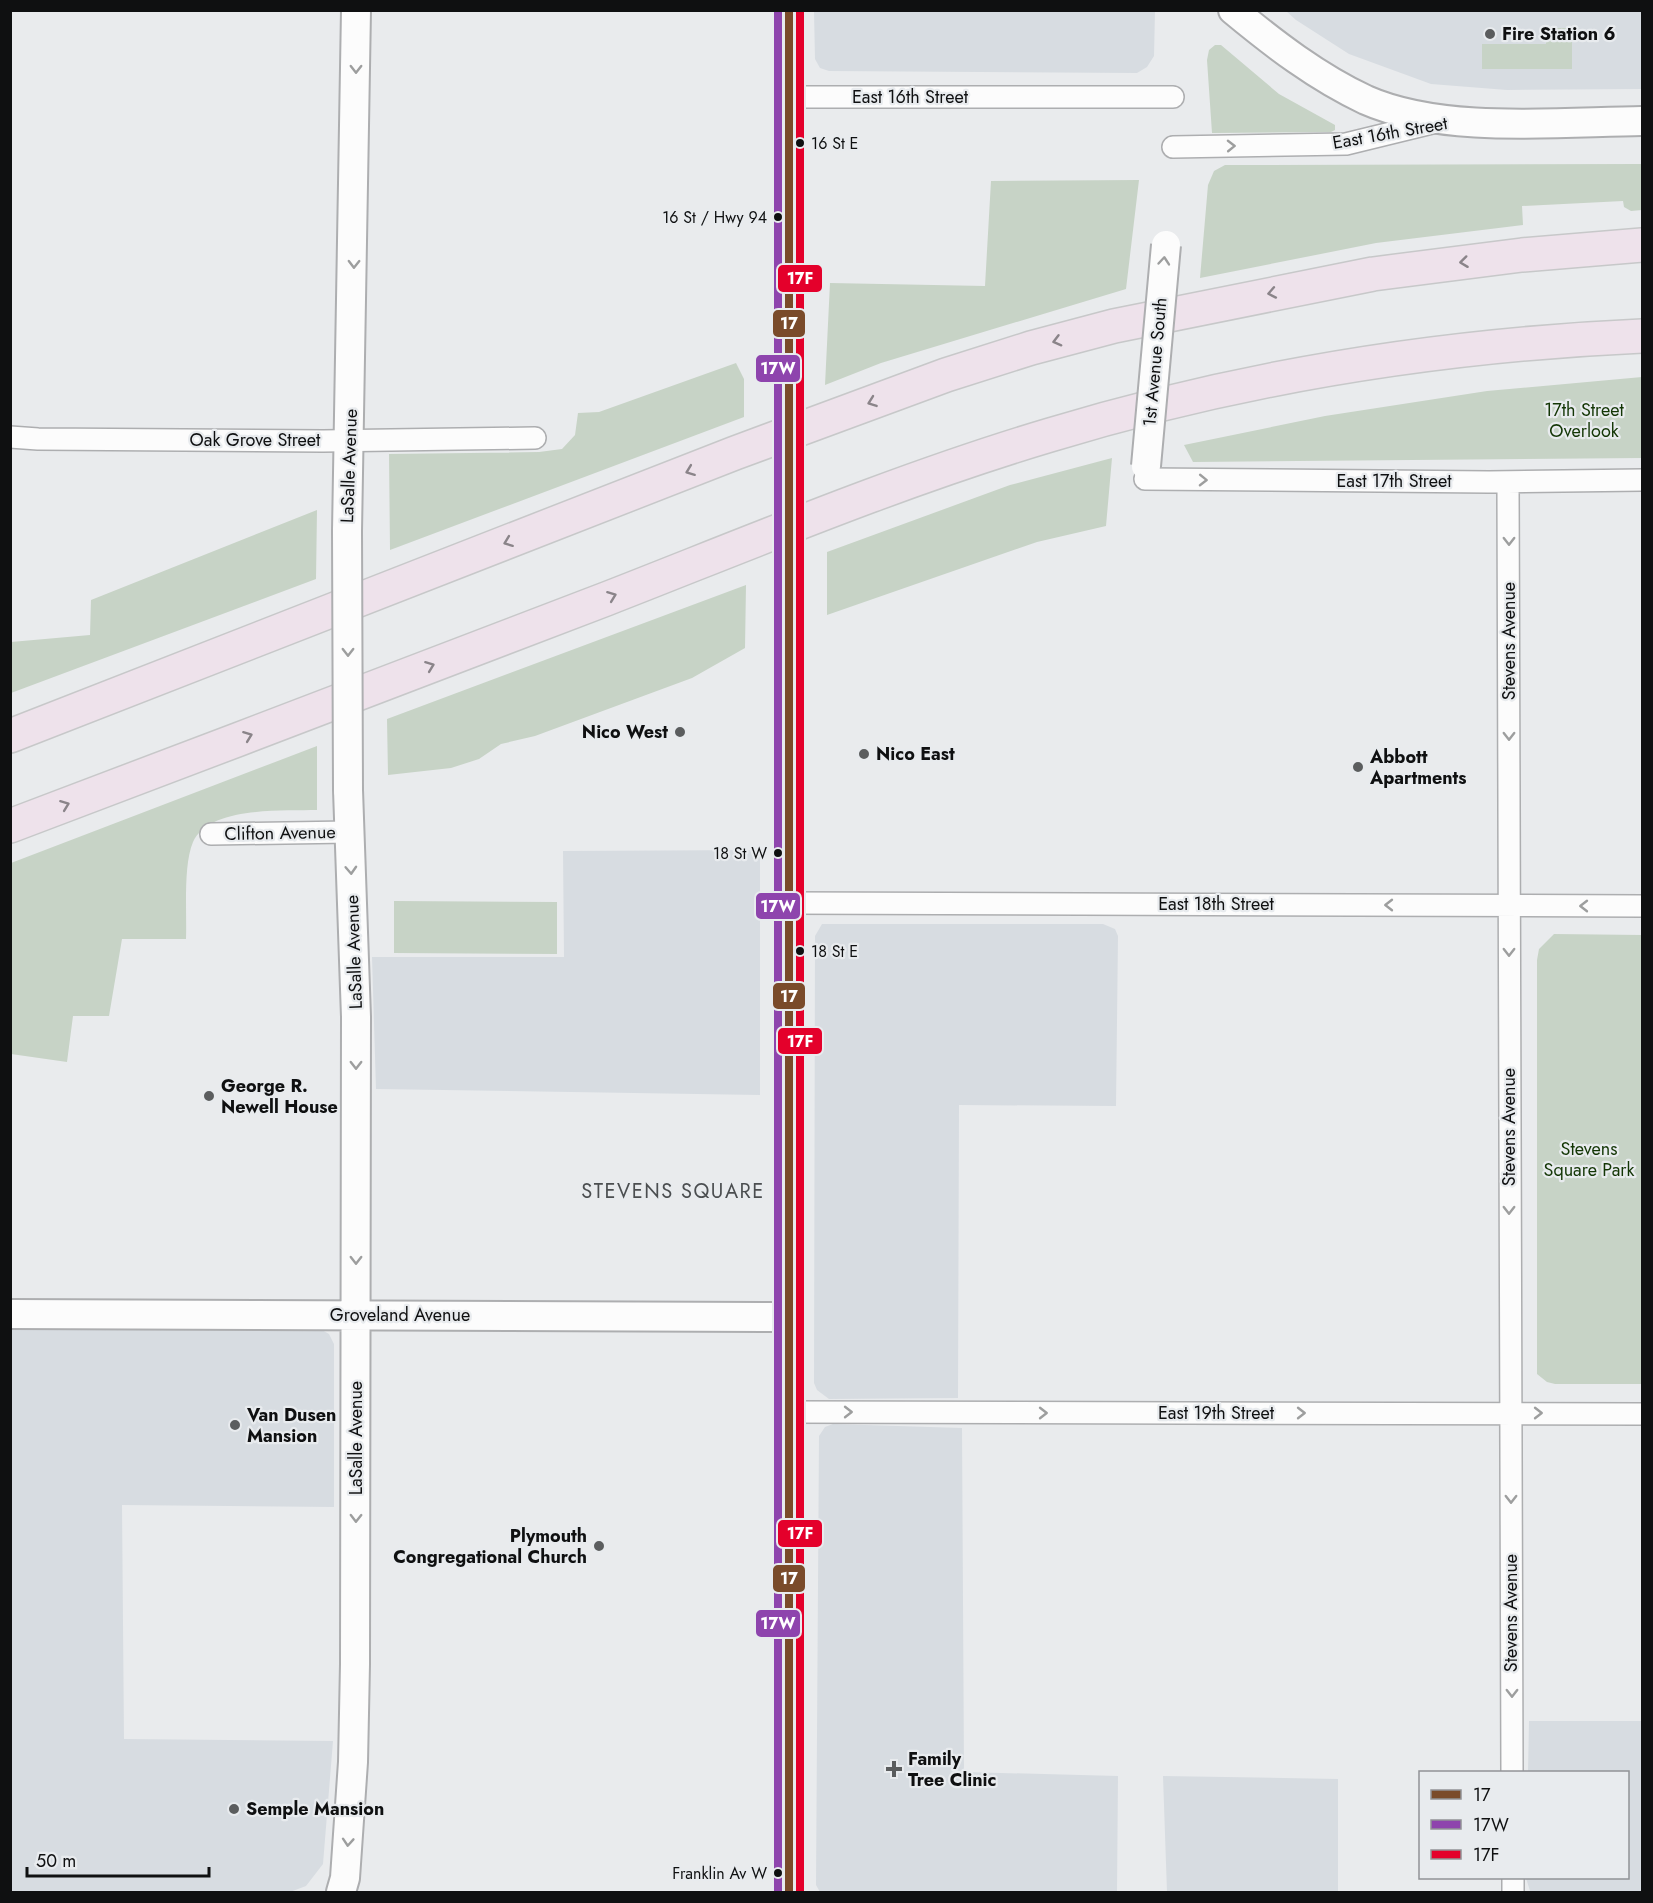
<svg xmlns="http://www.w3.org/2000/svg" width="1653" height="1903" font-family="Jost,sans-serif">
<rect width="100%" height="100%" fill="#e9ebed"/>
<path fill="#d7dce1" d="M 814,11 L 1155,11 L 1154,56 L 1147,67 L 1137,73 L 829,71 L 820,68 L 815,59 Z
M 1286,11 L 1642,11 L 1642,89 L 1507,90 L 1431,84 L 1349,54 L 1296,20 Z
M 760,850 L 760,1095 L 376,1089 L 372,957 L 564,957 L 563,851 Z
M 822,924 L 1103,924 L 1115,929 L 1118,936 L 1116,1106 L 959,1105 L 958,1398 L 829,1399 L 817,1390 L 814,1383 L 815,936 Z
M 10,1328 L 320,1329 L 329,1334 L 334,1344 L 334,1507 L 122,1505 L 124,1739 L 333,1741 L 323,1864 L 306,1886 L 290,1892 L 11,1892 Z
M 833,1424 L 962,1428 L 964,1772 L 1118,1776 L 1117,1892 L 820,1892 L 816,1885 L 819,1436 L 825,1427 Z
M 1529,1721 L 1642,1721 L 1642,1892 L 1530,1891 L 1526,1878 L 1628,1878 L 1628,1772 L 1528,1772 Z
M 1163,1776 L 1338,1779 L 1338,1892 L 1167,1892 Z"/>
<path fill="#c7d3c6" d="M 1546,28 L 1569,28 L 1572,32 L 1572,69 L 1482,69 L 1482,44 L 1546,44 Z
M 1215,45 L 1221,45 L 1279,94 L 1335,125 L 1335,130 L 1331,132 L 1212,133 L 1207,60 L 1209,50 Z
M 1642,164 L 1642,210 L 1631,211 L 1624,207 L 1623,201 L 1522,206 L 1523,225 L 1376,243 L 1200,278 L 1208,185 L 1214,171 L 1225,165 Z
M 1139,180 L 1126,289 L 881,363 L 825,385 L 830,283 L 985,286 L 991,181 Z
M 736,363 L 744,379 L 744,417 L 390,550 L 389,454 L 539,452 L 562,449 L 575,435 L 578,413 L 599,412 Z
M 1642,377 L 1642,458 L 1193,462 L 1184,445 L 1325,416 L 1487,391 Z
M 1112,458 L 1106,526 L 1037,542 L 827,615 L 827,552 L 1010,485 Z
M 317,510 L 316,579 L 11,693 L 11,642 L 90,635 L 91,600 Z
M 746,585 L 745,648 L 692,678 L 535,736 L 501,744 L 479,759 L 451,768 L 388,775 L 387,719 Z
M 317,746 L 317,810 C 283,811 209,806 193,842 C 183,866 187,912 186,939 L 122,939 L 109,1016 L 73,1016 L 67,1062 L 11,1054 L 11,863 Z
M 394,901 L 557,902 L 557,954 L 394,953 Z
M 1554,934 L 1642,935 L 1642,1384 L 1555,1384 L 1547,1382 L 1537,1374 L 1537,960 L 1539,949 Z"/>
<g fill="none" stroke-linecap="round" stroke-linejoin="round">
<defs>
<path id="street" d="M 790,97 L 1173,97
M 1173,147 L 1346,144 L 1436,122
M 10,437 L 38,439 L 323,441 L 535,438
M 1145,479 L 1489,482 L 1642,480
M 1508,482 L 1512,1772
M 211,834 L 349,832
M 789,903 L 1642,906
M 789,1412 L 1642,1414
M 1513,1878 L 1513,1892"/>
<path id="secondary" d="M 789,10 L 790,363
M 1233,10 C 1274,44 1317,77 1366,100 C 1443,134 1559,122 1642,121
M 347,531 L 356,10
M 789,617 L 789,1892
M 10,1314 L 789,1317
M 341,1892 L 345,1878 L 353,1762 L 355,1664 L 356,1017 L 348,790"/>
<path id="highway" d="M 10,736 L 735,453 L 946,375 L 1031,348 L 1114,326 L 1373,274 L 1522,255 L 1642,245
M 10,826 C 209,751 407,675 606,599 C 752,542 899,480 1050,435 C 1241,377 1442,345 1642,336"/>
</defs>
<use href="#street" stroke="#adaeb0" stroke-width="24"/>
<use href="#secondary" stroke="#adaeb0" stroke-width="32"/>
<use href="#highway" stroke="#c7c8c9" stroke-width="36"/>
<use href="#street" stroke="#fcfcfc" stroke-width="21"/>
<use href="#secondary" stroke="#fcfcfc" stroke-width="28"/>
<use href="#highway" stroke="#eee2eb" stroke-width="33"/>
<defs>
<path id="secondary-bridge" d="M 1146,466 L 1166,245
M 347,531 L 348,790
M 789,617 L 790,363"/>
</defs>
<use href="#secondary-bridge" stroke="#adaeb0" stroke-width="32" stroke-linecap="butt"/>
<use href="#secondary-bridge" stroke="#fcfcfc" stroke-width="28"/>
<defs>
<path id="bus-1" d="M 789,10 L 789,1892"/>
<path id="bus-2" d="M 778,10 L 778,1892"/>
<path id="bus-3" d="M 800,10 L 800,1892"/>
</defs>
<use href="#bus-1" stroke="#e8ebee" stroke-width="12"/>
<use href="#bus-2" stroke="#e8ebee" stroke-width="12"/>
<use href="#bus-3" stroke="#e8ebee" stroke-width="12"/>
<use href="#bus-1" stroke="#7a4b2a" stroke-width="8"/>
<use href="#bus-2" stroke="#8e44ad" stroke-width="8"/>
<use href="#bus-3" stroke="#e4002b" stroke-width="8"/>
</g>
<defs><path id="oneway-chevron" d="M-2-3.5L2.5 0L-2 3.5" fill="none" stroke-width="1.6" stroke-linecap="round" stroke-linejoin="round" transform="scale(1.5)"/></defs>
<g stroke="#9d9e9e">
<use href="#oneway-chevron" transform="translate(356 69) rotate(90)"/>
<use href="#oneway-chevron" transform="translate(1231 146) rotate(-1)"/>
<use href="#oneway-chevron" transform="translate(1164 261) rotate(-85)"/>
<use href="#oneway-chevron" transform="translate(354 264) rotate(91)"/>
<use href="#oneway-chevron" transform="translate(1203 480) rotate(1)"/>
<use href="#oneway-chevron" transform="translate(1509 541) rotate(90)"/>
<use href="#oneway-chevron" transform="translate(348 652) rotate(90)"/>
<use href="#oneway-chevron" transform="translate(1509 736) rotate(90)"/>
<use href="#oneway-chevron" transform="translate(351 870) rotate(87)"/>
<use href="#oneway-chevron" transform="translate(1389 905) rotate(-180)"/>
<use href="#oneway-chevron" transform="translate(1584 906) rotate(-180)"/>
<use href="#oneway-chevron" transform="translate(1509 952) rotate(90)"/>
<use href="#oneway-chevron" transform="translate(356 1065) rotate(90)"/>
<use href="#oneway-chevron" transform="translate(1509 1210) rotate(90)"/>
<use href="#oneway-chevron" transform="translate(356 1260) rotate(90)"/>
<use href="#oneway-chevron" transform="translate(848 1412)"/>
<use href="#oneway-chevron" transform="translate(1043 1413)"/>
<use href="#oneway-chevron" transform="translate(1301 1413)"/>
<use href="#oneway-chevron" transform="translate(1538 1413)"/>
<use href="#oneway-chevron" transform="translate(1511 1499) rotate(90)"/>
<use href="#oneway-chevron" transform="translate(356 1518) rotate(91)"/>
<use href="#oneway-chevron" transform="translate(1512 1693) rotate(90)"/>
<use href="#oneway-chevron" transform="translate(348 1842) rotate(94)"/>
</g>
<g stroke="#8a8489">
<use href="#oneway-chevron" transform="translate(1464 262) rotate(173)"/>
<use href="#oneway-chevron" transform="translate(1272 293) rotate(169)"/>
<use href="#oneway-chevron" transform="translate(1057 341) rotate(165)"/>
<use href="#oneway-chevron" transform="translate(872 402) rotate(160)"/>
<use href="#oneway-chevron" transform="translate(690 471) rotate(159)"/>
<use href="#oneway-chevron" transform="translate(508 542) rotate(159)"/>
<use href="#oneway-chevron" transform="translate(612 596) rotate(-21)"/>
<use href="#oneway-chevron" transform="translate(430 666) rotate(-21)"/>
<use href="#oneway-chevron" transform="translate(248 736) rotate(-21)"/>
<use href="#oneway-chevron" transform="translate(65 805) rotate(-21)"/>
</g>
<g fill="#5b5d5e" stroke="#e8ebee" stroke-width="2">
<circle cx="1490" cy="34" r="6"/>
<circle cx="680" cy="732" r="6"/>
<circle cx="864" cy="754" r="6"/>
<circle cx="1358" cy="767" r="6"/>
<circle cx="209" cy="1096" r="6"/>
<circle cx="235" cy="1425" r="6"/>
<circle cx="599" cy="1546" r="6"/>
<path d="M891 1760h6v6h6v6h-6v6h-6v-6h-6v-6h6z"/>
<circle cx="234" cy="1809" r="6"/>
</g>
<g fill="#0f1011" stroke="#e8ebee" stroke-width="2">
<circle cx="800" cy="143" r="5"/>
<circle cx="778" cy="217" r="5"/>
<circle cx="778" cy="853" r="5"/>
<circle cx="800" cy="951" r="5"/>
<circle cx="778" cy="1873" r="5"/>
</g>
<g text-anchor="middle" dominant-baseline="central" stroke-width="4.5" stroke-linejoin="round" paint-order="stroke">
<g font-size="16" fill="#0f1011" stroke="#e8ebee" text-anchor="end">
<text x="811" y="143" text-anchor="start">16 St E</text>
<text x="767" y="217">16 St / Hwy 94</text>
<text x="767" y="853">18 St W</text>
<text x="811" y="951" text-anchor="start">18 St E</text>
<text x="767" y="1873">Franklin Av W</text>
</g>
<g font-size="18" font-weight="bold" fill="#0f1011" stroke="#e8ebee" text-anchor="start">
<text x="1502" y="34">Fire Station 6</text>
<text x="668" y="732" text-anchor="end">Nico West</text>
<text x="876" y="754">Nico East</text>
<text x="1370" y="757">Abbott<tspan x="1370" dy="21">Apartments</tspan></text>
<text x="221" y="1086">George R.<tspan x="221" dy="21">Newell House</tspan></text>
<text x="247" y="1415">Van Dusen<tspan x="247" dy="21">Mansion</tspan></text>
<text x="587" y="1536" text-anchor="end">Plymouth<tspan x="587" dy="21">Congregational Church</tspan></text>
<text x="908" y="1759">Family<tspan x="908" dy="21">Tree Clinic</tspan></text>
<text x="246" y="1809">Semple Mansion</text>
</g>
<g font-size="18" fill="#0f1011" stroke="#e8ebee">
<text x="910" y="97">East 16th Street</text>
<text transform="translate(1390 133) rotate(-10)">East 16th Street</text>
<text transform="translate(1155 362) rotate(-85)">1st Avenue South</text>
<text x="255" y="440">Oak Grove Street</text>
<text transform="translate(349 466) rotate(-88)">LaSalle Avenue</text>
<text x="1394" y="481">East 17th Street</text>
<text transform="translate(1509 641) rotate(-90)">Stevens Avenue</text>
<text transform="translate(280 833) rotate(-1)">Clifton Avenue</text>
<text x="1216" y="904">East 18th Street</text>
<text transform="translate(354 952) rotate(-92)">LaSalle Avenue</text>
<text transform="translate(1509 1127) rotate(-90)">Stevens Avenue</text>
<text x="400" y="1315">Groveland Avenue</text>
<text x="1216" y="1413">East 19th Street</text>
<text transform="translate(356 1438) rotate(-90)">LaSalle Avenue</text>
<text transform="translate(1511 1613) rotate(-90)">Stevens Avenue</text>
</g>
<g font-size="18" fill="#133605" stroke="#e8ebee">
<text x="1584" y="410">17th Street<tspan x="1584" dy="21">Overlook</tspan></text>
<text x="1589" y="1149">Stevens<tspan x="1589" dy="21">Square Park</tspan></text>
</g>
<g font-size="20" letter-spacing="1.5" fill="#4b4e50" stroke="#e8ebee">
<text x="673" y="1191">STEVENS SQUARE</text>
</g>
</g>
<g stroke="#e8ebee" stroke-width="2">
<rect x="777" y="264" width="46" height="29" rx="6" fill="#e4002b"/>
<rect x="772" y="309" width="34" height="29" rx="6" fill="#7a4b2a"/>
<rect x="755" y="354" width="46" height="29" rx="6" fill="#8e44ad"/>
<rect x="755" y="892" width="46" height="28" rx="6" fill="#8e44ad"/>
<rect x="772" y="982" width="34" height="28" rx="6" fill="#7a4b2a"/>
<rect x="777" y="1027" width="46" height="28" rx="6" fill="#e4002b"/>
<rect x="777" y="1519" width="46" height="29" rx="6" fill="#e4002b"/>
<rect x="772" y="1564" width="34" height="29" rx="6" fill="#7a4b2a"/>
<rect x="755" y="1609" width="46" height="29" rx="6" fill="#8e44ad"/>
</g>
<g font-size="16" text-anchor="middle" font-weight="bold" fill="#fff">
<text x="800" y="284">17F</text>
<text x="789" y="329">17</text>
<text x="778" y="374">17W</text>
<text x="778" y="912">17W</text>
<text x="789" y="1002">17</text>
<text x="800" y="1047">17F</text>
<text x="800" y="1539">17F</text>
<text x="789" y="1584">17</text>
<text x="778" y="1629">17W</text>
</g>
<rect width="1653" height="1903" fill="none" stroke="#0f1011" stroke-width="24"/>
<rect x="1419" y="1771" width="210" height="108" fill="#e8ebee" stroke="#919396" stroke-width="1.5"/>
<rect x="1431" y="1790" width="30" height="9" fill="#7a4b2a" stroke="#919396" stroke-width="1.5"/>
<text x="1473" y="1801" font-size="18" fill="#0f1011">17</text>
<rect x="1431" y="1820" width="30" height="9" fill="#8e44ad" stroke="#919396" stroke-width="1.5"/>
<text x="1473" y="1831" font-size="18" fill="#0f1011">17W</text>
<rect x="1431" y="1850" width="30" height="9" fill="#e4002b" stroke="#919396" stroke-width="1.5"/>
<text x="1473" y="1861" font-size="18" fill="#0f1011">17F</text>
<path d="M27 1867v9h182v-9" fill="none" stroke="#0f1011" stroke-width="3"/>
<text x="36" y="1867" font-size="18" fill="#0f1011" stroke="#e8ebee" stroke-width="4.5" paint-order="stroke">50 m</text>
</svg>
